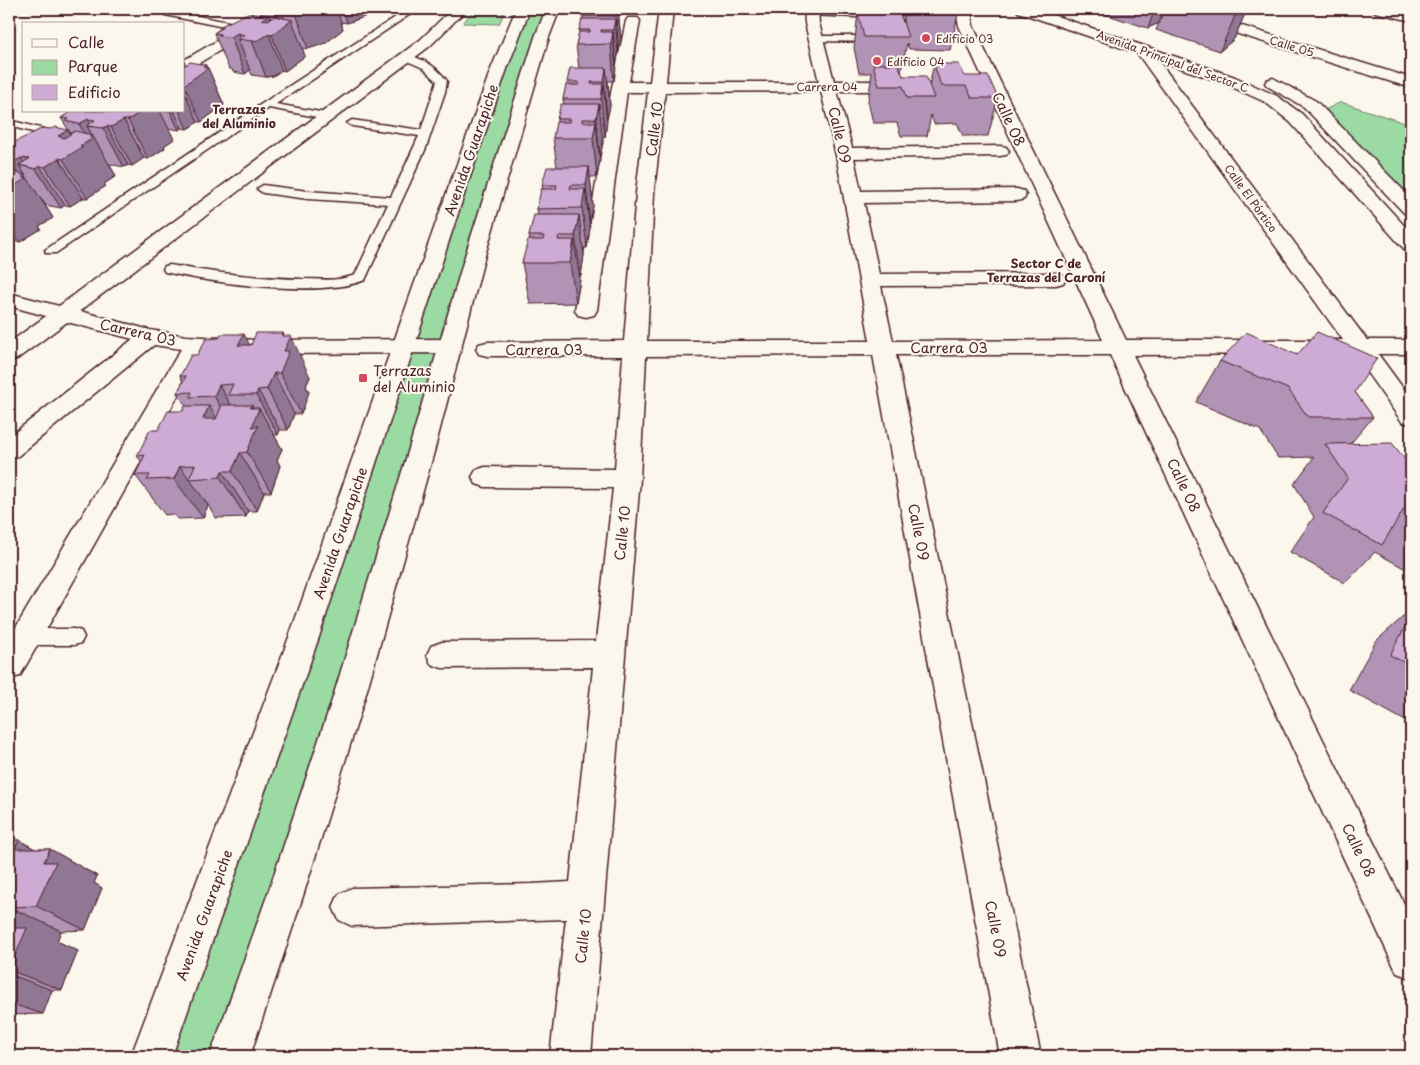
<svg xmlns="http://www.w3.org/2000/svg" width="1420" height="1065" font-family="'Playpen Sans',sans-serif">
<rect width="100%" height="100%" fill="#fbf7ec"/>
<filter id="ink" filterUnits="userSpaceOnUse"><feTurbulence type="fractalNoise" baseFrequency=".02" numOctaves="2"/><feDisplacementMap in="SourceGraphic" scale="10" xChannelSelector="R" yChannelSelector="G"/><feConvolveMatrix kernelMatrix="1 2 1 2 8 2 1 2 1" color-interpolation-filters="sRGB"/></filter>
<g filter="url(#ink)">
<path fill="#9bdaa2" stroke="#727c66" d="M 474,9 L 506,9 L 499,24 L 463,23 Z
M 523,9 L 553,9 L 286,893 L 230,1056 L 151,1056 L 176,992 Z
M 1341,102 L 1411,125 L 1411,209 L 1319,113 Z"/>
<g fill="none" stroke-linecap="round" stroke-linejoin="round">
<defs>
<path id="lane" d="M 408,9 L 418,9 L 276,104 L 331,114 L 332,116 L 331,118 L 327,119 L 269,108 L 56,253 L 46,253 L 45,250 L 263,103 Z
M 168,10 L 248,26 L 253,29 L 248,32 L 165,15 L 165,11 Z
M 811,10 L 879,12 L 884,15 L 879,18 L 808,15 L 807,13 Z
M 817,36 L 878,36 L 883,39 L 878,42 L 814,41 L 814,37 Z
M 406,54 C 423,59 437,66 447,81 L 445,92 L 426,148 L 365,280 C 322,298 211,283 165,272 L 163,269 L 165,266 L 170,265 C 214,273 257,278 301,279 C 319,279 337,282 355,275 L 388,204 L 308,199 L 263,193 L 257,189 L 263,185 L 308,191 L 391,197 L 419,136 L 352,126 L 347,123 L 352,120 L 421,130 L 437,81 L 423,68 L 403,59 L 401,57 Z
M 9,120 L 63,134 L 64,136 L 59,139 L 9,126 Z
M 25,629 L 74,629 L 81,631 L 84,637 L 81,643 L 74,645 L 25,645 L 18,643 L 15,637 L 18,631 Z"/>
<path id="street" d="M 272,9 L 289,9 L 189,69 L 184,71 L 184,60 Z
M 452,9 L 467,9 L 430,46 L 80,311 L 150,330 L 186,336 L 257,340 L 451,339 L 459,341 L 462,346 L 459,351 L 451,353 L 257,354 L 203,351 L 20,676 L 9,679 L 9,639 L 181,349 L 154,345 L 18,456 L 9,459 L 9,437 L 133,339 L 67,322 L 17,359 L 9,361 L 9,343 L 46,316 L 9,306 L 9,293 L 59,306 L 420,40 Z
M 659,9 L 673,9 L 666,82 L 819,82 L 805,23 L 804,9 L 818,9 L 819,23 L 834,81 L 908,81 L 914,83 L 916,86 L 914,89 L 908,91 L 837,91 L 852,148 L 1000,146 L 1006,147 L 1009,151 L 1006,155 L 1000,156 L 854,158 L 861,191 L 1017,189 L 1024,191 L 1026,195 L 1024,199 L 1017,201 L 864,203 L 879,274 L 1056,273 L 1063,275 L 1066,279 L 1063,283 L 1056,285 L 881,286 L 893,341 L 1103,340 L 959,26 L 956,13 L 957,9 L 971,9 L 973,26 L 1126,340 L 1343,340 L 1137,53 L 1018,12 L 1016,9 L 1036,9 L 1235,77 L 1277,96 L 1302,114 L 1411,233 L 1411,251 L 1404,249 L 1290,122 L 1265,102 L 1223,83 L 1158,60 L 1367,340 L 1411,340 L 1411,354 L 1378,354 L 1411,399 L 1411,424 L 1402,422 L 1354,354 L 1133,355 L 1411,918 L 1411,978 L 1397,973 L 1110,355 L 896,355 L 1041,1056 L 1000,1056 L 873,355 L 646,356 L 640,479 L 591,1056 L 550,1056 L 566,919 L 352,926 L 339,920 L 333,907 L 339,894 L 352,888 L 532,884 L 570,882 L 593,667 L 442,668 L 431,664 L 427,655 L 431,646 L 442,642 L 596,641 L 613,488 L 485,487 L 476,484 L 472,477 L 476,470 L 485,467 L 615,469 L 623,356 L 487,356 L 479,354 L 476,349 L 479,344 L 487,342 L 624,341 L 636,193 L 648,92 L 627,92 L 597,310 L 594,315 L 586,317 L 578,315 L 575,310 L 612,87 L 626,21 L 628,18 L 638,18 L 640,21 L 629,82 L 650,82 ZM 821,91 L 837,160 L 870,341 L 647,341 L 654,193 L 665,92 Z
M 1166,9 L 1187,9 L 1411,78 L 1411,88 L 1168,12 Z
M 1373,9 L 1396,9 L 1411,13 L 1411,21 L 1375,12 Z
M 1273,78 L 1316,101 L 1411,198 L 1411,215 L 1404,213 L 1304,107 L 1267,86 L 1265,83 L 1267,80 Z"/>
<path id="secondary" d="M 516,9 L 530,9 L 507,69 L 466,189 L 319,637 L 172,1056 L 131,1056 L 289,637 L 448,189 L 491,69 Z
M 546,9 L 560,9 L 549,37 L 484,259 L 434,452 L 365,697 L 304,893 L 250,1056 L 210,1056 L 268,893 L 333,697 L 408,452 L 464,259 L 535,37 Z"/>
</defs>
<use href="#lane" stroke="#4a1f2b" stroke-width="3"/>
<use href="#street" stroke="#4a1f2b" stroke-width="3"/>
<use href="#secondary" stroke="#4a1f2b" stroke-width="3"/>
<use href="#lane" fill="#fbf7ec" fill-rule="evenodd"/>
<use href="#street" fill="#fbf7ec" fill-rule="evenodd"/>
<use href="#secondary" fill="#fbf7ec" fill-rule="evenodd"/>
</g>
<path fill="#b193b6" stroke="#4a1f2b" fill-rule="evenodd" d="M 260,9 L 375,9 L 364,17 L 347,23 L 341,22 L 343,29 L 326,43 L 308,49 L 302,48 L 305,56 L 285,71 L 282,70 L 273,76 L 266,77 L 252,75 L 250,70 L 245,74 L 233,72 L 232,69 L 229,69 L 214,33 L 221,28 L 221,26 L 262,14 Z
M 585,9 L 618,9 L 621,40 L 619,51 L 618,51 L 618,54 L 615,66 L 614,81 L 608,81 L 610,106 L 607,119 L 605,137 L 602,137 L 603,142 L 600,157 L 599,157 L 600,160 L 597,177 L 590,177 L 593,206 L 590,224 L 589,224 L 590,228 L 587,248 L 583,248 L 584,255 L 581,276 L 579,276 L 580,280 L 576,303 L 530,304 L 522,263 L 530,240 L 529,236 L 538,215 L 537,209 L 543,189 L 542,185 L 557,167 L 553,138 L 557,122 L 557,119 L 564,104 L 563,99 L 567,85 L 567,82 L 579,68 L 576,45 L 579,32 L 579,30 L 583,19 L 583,16 Z
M 898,9 L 955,9 L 958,14 L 950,50 L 909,49 L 907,43 L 901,73 L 903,76 L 929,86 L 934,64 L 964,76 L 998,98 L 988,136 L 963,136 L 957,123 L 934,124 L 931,115 L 927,136 L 901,136 L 897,123 L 873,123 L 868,101 L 872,73 L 859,73 L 854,48 L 858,13 L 898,13 ZM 901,16 L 904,16 L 903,22 Z
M 1096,9 L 1247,9 L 1234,39 L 1220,51 L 1156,30 L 1159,23 L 1148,28 L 1095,11 Z
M 184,61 L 186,65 L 208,68 L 224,105 L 201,122 L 198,122 L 187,129 L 182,128 L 179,130 L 168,128 L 174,139 L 164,146 L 165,148 L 148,159 L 144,158 L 132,166 L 128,165 L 124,167 L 109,164 L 116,176 L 104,184 L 106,186 L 87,198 L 83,198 L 70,206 L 65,205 L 61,208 L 45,205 L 42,200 L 53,218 L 39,226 L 41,229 L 20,242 L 16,241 L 9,246 L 9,145 L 71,134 L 61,118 L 72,111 L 184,111 Z
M 285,336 L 310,377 L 306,386 L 309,392 L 301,414 L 294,414 L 288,430 L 280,430 L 278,435 L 274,435 L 282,449 L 277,460 L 280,466 L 271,492 L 264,492 L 257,511 L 248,511 L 246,517 L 216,518 L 208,505 L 203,518 L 177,519 L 173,514 L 165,515 L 135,475 L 141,461 L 137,456 L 158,430 L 183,411 L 186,406 L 177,393 L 183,382 L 180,376 L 197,355 L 250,345 Z
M 1220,361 L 1355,392 L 1373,417 L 1351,443 L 1411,467 L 1411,572 L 1375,552 L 1345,583 L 1290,552 L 1314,517 L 1294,484 L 1314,457 L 1278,458 L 1260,430 L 1196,402 Z
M 1411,610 L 1411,724 L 1349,690 L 1376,641 Z
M 9,840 L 19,840 L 35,849 L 50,849 L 97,876 L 94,883 L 102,888 L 85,930 L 61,931 L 57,941 L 78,951 L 62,990 L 52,990 L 43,1014 L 9,1015 Z"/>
<path fill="#907894" stroke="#4a1f2b" d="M 278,9 L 282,9 L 283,11 L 282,11 L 286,24 L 292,20 L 305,56 L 285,71 L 272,35 L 269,34 L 282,70 L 273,76 L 266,77 L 252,41 L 262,19 L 269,15 L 275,32 L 282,28 L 275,10 Z
M 309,9 L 337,9 L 343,29 L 326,43 L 308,49 L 296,13 Z
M 343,9 L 375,9 L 364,17 L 347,23 Z
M 618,9 L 621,40 L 619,51 L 616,16 Z
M 1155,9 L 1164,9 L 1159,23 L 1148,28 Z
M 1244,9 L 1247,9 L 1234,39 L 1220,51 L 1235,16 Z
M 615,19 L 618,54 L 616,66 L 613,30 Z
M 613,32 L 616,68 L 614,81 L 611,44 Z
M 238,33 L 240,39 L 238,39 L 250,70 L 245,74 L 231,37 Z
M 184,61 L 192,79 L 203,67 L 206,65 L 207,68 L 208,68 L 224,105 L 201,122 L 184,85 Z
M 606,68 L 610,106 L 607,119 L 604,82 Z
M 603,84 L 607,122 L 605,137 L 601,99 Z
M 184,91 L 198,122 L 187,129 L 179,111 L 184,111 Z
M 599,104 L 603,142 L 600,157 L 596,119 Z
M 142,111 L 160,111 L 174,139 L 164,146 L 165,148 L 148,159 L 128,120 Z
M 170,111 L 174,111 L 182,128 L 179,130 Z
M 88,119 L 93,127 L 87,126 L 116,176 L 104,184 L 106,186 L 87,198 L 63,159 L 58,136 L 68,130 L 80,149 L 80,146 L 89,141 L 79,124 Z
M 124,120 L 144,158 L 132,166 L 111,127 Z
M 596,122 L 600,160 L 597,177 L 593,138 Z
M 107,126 L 128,165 L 124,167 L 103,128 Z
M 21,158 L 27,167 L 19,165 L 53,218 L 39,226 L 41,229 L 20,242 L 9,226 L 9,182 L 23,181 L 11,164 Z
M 59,158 L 83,198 L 70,206 L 45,167 Z
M 40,166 L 65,205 L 61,208 L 36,169 Z
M 589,167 L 593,206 L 590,224 L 586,185 Z
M 585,189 L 590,228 L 587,248 L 582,208 Z
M 579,215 L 584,255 L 581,276 L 575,236 Z
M 9,231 L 16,241 L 9,246 Z
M 574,240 L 580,280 L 576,303 L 570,263 Z
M 283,333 L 288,342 L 291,336 L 310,377 L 306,386 L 309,392 L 301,414 L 280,373 L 284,351 L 282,336 Z
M 244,334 L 265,374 L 238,345 Z
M 274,373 L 294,414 L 288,430 L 267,389 Z
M 219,385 L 243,425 L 238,436 L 214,396 Z
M 258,390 L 280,430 L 278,435 L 256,395 Z
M 252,405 L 257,414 L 259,408 L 282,449 L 277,460 L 280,466 L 271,492 L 247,452 L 252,427 L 250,408 Z
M 209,406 L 234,446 L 203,419 Z
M 240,453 L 264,492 L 257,511 L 232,471 Z
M 180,466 L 208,505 L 203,518 L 174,479 Z
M 222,471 L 248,511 L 246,517 L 220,477 Z
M 19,840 L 47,856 L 50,849 L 97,876 L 94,883 L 102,888 L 85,930 L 36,906 L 15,849 Z
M 10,907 L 61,931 L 57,941 L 78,951 L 62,990 L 9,970 L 9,910 Z
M 9,974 L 52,990 L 43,1014 L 9,1003 Z"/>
<path fill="#ceabd4" stroke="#4a1f2b" d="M 286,9 L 311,9 L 296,13 L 282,11 Z
M 585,9 L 618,9 L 616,16 L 583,16 Z
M 913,9 L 955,9 L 958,14 L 915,14 Z
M 1212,9 L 1244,9 L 1235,16 Z
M 248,13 L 269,15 L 262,19 L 268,20 L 275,16 L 292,20 L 272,35 L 269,34 L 259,40 L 252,41 L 238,39 L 244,35 L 238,33 L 231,37 L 218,36 L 221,34 L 214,33 L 224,27 L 221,26 Z
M 858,13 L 900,13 L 908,37 L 864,37 Z
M 582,19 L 615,19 L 613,30 L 601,30 L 601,32 L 613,32 L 611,44 L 576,45 L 579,32 L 590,32 L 590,30 L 579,30 Z
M 190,62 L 206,65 L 203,67 L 208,68 L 184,85 L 184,66 Z
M 873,64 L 898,64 L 903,76 L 926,76 L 934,98 L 907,98 L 903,86 L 879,86 Z
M 934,64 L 959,64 L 964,76 L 988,76 L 998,98 L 972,98 L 966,86 L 941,86 Z
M 570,68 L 606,68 L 604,82 L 591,82 L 591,84 L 603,84 L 601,99 L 563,99 L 566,85 L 579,85 L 579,82 L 567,82 Z
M 561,104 L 599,104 L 596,119 L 582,119 L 582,122 L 596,122 L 593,138 L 553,138 L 556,122 L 569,122 L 570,119 L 557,119 Z
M 73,111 L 142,111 L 128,120 L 124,120 L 111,127 L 107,126 L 103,128 L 87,126 L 95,120 L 88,119 L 79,124 L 65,121 L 69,119 L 61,118 Z
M 55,127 L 68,130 L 58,136 L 64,138 L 75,131 L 92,135 L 89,137 L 94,138 L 80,146 L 83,147 L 63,159 L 59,158 L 45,167 L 40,166 L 36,169 L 19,165 L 29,159 L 21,158 L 11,164 L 9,163 L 9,145 L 43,128 L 51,129 Z
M 547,167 L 589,167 L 586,185 L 571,185 L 570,189 L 585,189 L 582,208 L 537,209 L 541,189 L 556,189 L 557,185 L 542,185 Z
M 9,171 L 25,175 L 22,177 L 27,178 L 11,188 L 14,189 L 9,192 Z
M 534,215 L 579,215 L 575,236 L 559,236 L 558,240 L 574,240 L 570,263 L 522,263 L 528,240 L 543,240 L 544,236 L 529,236 Z
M 1246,332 L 1297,355 L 1317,332 L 1377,358 L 1355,392 L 1373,417 L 1308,417 L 1288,389 L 1220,361 Z
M 256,333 L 283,333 L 282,336 L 291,336 L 284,351 L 289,351 L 280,373 L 274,373 L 267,389 L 258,390 L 256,395 L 228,395 L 233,384 L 219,385 L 214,396 L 190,397 L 192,392 L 177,393 L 186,376 L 180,376 L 191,355 L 197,355 L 206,339 L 219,338 L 221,334 L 244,334 L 238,345 L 251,345 Z
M 222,405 L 252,405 L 250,408 L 259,408 L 252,427 L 258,426 L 247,452 L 240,453 L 232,471 L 222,471 L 220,477 L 189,479 L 195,465 L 180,466 L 174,479 L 147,480 L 150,475 L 135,475 L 145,455 L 137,456 L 150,430 L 158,430 L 168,411 L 183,411 L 185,406 L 209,406 L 203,419 L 216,419 Z
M 1392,443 L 1411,467 L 1411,513 L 1404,509 L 1382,545 L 1323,513 L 1348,478 L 1325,444 Z
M 1411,616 L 1411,666 L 1390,655 Z
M 9,840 L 19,840 L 15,849 L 50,849 L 44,862 L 56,862 L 36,906 L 10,907 L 9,910 Z
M 9,928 L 27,928 L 9,970 Z"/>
</g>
<g fill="#d1495b" stroke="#fbf7ec" stroke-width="2">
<circle cx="926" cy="38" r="5"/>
<circle cx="877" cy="61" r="5"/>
<rect x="358" y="373" width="10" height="10" rx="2.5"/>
</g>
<g text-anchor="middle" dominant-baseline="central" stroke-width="4" stroke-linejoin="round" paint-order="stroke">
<g font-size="11" fill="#4a1f2b" stroke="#fbf7ec" text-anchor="start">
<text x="936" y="38">Edificio 03</text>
<text x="887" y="61">Edificio 04</text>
</g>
<g font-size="11" fill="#4a1f2b" stroke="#fbf7ec">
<text transform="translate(1292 46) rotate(17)">Calle 05</text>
<text transform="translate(1173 61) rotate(20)">Avenida Principal del Sector C</text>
<text x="827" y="86">Carrera 04</text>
<text transform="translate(1251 198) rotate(54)">Calle El Pórtico</text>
</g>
<g font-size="12" font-weight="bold" fill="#4a1f2b" stroke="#fbf7ec">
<text x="239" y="109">Terrazas<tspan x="239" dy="14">del Aluminio</tspan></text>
<text x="1046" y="263">Sector C de<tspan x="1046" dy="14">Terrazas del Caroní</tspan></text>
</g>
<g font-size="14" fill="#4a1f2b" stroke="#fbf7ec">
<text transform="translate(1009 119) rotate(65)">Calle 08</text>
<text transform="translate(654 129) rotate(-83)">Calle 10</text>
<text transform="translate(840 135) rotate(77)">Calle 09</text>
<text transform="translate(471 150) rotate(-71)">Avenida Guarapiche</text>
<text transform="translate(138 332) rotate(13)">Carrera 03</text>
<text x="949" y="347">Carrera 03</text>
<text x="544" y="349">Carrera 03</text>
<text transform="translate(1184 485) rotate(64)">Calle 08</text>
<text transform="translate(919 532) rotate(79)">Calle 09</text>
<text transform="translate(340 533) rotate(-71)">Avenida Guarapiche</text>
<text transform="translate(622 533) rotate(-84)">Calle 10</text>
<text transform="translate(1359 850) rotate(64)">Calle 08</text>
<text transform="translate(204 915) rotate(-70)">Avenida Guarapiche</text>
<text transform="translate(996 929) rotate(79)">Calle 09</text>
<text transform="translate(583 936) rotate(-84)">Calle 10</text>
</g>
<g font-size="14" fill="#4a1f2b" stroke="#fbf7ec" text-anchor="start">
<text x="373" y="370">Terrazas<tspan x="373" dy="16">del Aluminio</tspan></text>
</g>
</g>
<rect width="1420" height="1065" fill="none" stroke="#fbf7ec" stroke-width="30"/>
<rect x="15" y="15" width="1390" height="1035" fill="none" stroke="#4a1f2b" stroke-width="2" filter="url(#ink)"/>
<rect x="22" y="22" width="162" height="90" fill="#fbf7ec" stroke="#b4a19f"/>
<rect x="32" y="39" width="25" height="8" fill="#fbf7ec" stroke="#b4a19f"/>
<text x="68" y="48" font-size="15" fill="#4a1f2b">Calle</text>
<rect x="32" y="60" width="25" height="15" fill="#9bdaa2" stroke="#b4a19f"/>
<text x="68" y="72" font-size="15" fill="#4a1f2b">Parque</text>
<rect x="32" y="85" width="25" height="15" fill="#ceabd4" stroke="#b4a19f"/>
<text x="68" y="98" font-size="15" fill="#4a1f2b">Edificio</text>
</svg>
